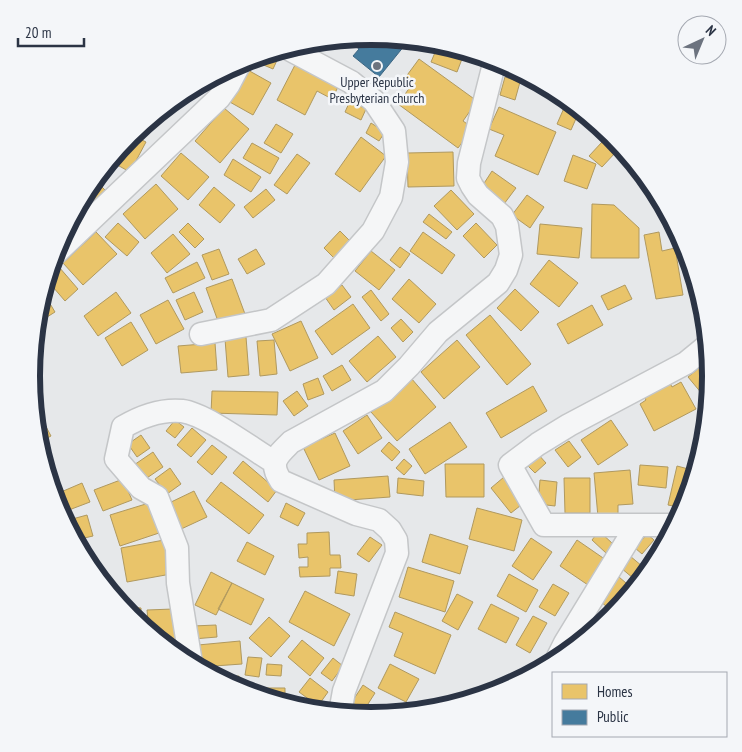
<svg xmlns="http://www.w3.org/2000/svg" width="742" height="752" font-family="'PT Sans Narrow',sans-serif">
<rect width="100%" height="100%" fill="#e6e8ea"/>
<path fill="#e9c46a" stroke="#b0995f" d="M 439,43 L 465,51 L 457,72 L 431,62 Z
M 272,53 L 279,56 L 273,69 L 252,60 Z
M 419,59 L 477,101 L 463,121 L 473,128 L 458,148 L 398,104 L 413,83 L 405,78 Z
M 295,65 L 338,87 L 332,99 L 317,91 L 305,115 L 277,100 Z
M 246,69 L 271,83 L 253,115 L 228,101 Z
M 505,77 L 520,82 L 515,100 L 500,95 Z
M 350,101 L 366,109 L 361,120 L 345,112 Z
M 499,107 L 556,132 L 538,175 L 495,156 L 504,135 L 489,129 Z
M 224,108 L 249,129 L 220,163 L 195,141 Z
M 564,108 L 578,114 L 571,130 L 557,124 Z
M 371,123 L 385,132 L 379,141 L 366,133 Z
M 276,124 L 293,134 L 281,153 L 264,143 Z
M 132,135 L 146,142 L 130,172 L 110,161 Z
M 361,137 L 386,156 L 360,192 L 335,174 Z
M 614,139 L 630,159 L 628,161 L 610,142 Z
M 602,142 L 615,153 L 602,167 L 589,156 Z
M 252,143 L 279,158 L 270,174 L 243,158 Z
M 453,152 L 454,186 L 408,187 L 407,153 Z
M 181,153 L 209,177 L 188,200 L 161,176 Z
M 297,154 L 310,163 L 287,194 L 274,185 Z
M 573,155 L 596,164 L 587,189 L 564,181 Z
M 233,159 L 261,177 L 251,192 L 224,175 Z
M 492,171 L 516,188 L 504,204 L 481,188 Z
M 96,181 L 106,191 L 94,203 L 85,194 Z
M 156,184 L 178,209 L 145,239 L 123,214 Z
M 214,187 L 235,205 L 220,223 L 199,205 Z
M 266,189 L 275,200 L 253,218 L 244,207 Z
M 451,190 L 474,214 L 457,230 L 434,206 Z
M 527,195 L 544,207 L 530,228 L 512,215 Z
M 592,204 L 614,205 L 639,228 L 639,258 L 591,258 Z
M 429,214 L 452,232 L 446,239 L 423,222 Z
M 118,223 L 139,242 L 127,256 L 105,237 Z
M 188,223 L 204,239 L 195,248 L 179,232 Z
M 476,223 L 497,245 L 484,258 L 463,236 Z
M 540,224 L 582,228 L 579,258 L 537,254 Z
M 340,231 L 352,243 L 336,260 L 324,248 Z
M 96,232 L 117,254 L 83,285 L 63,263 Z
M 423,232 L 455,255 L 442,274 L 410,251 Z
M 659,232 L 662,251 L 675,248 L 683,295 L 656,299 L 644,235 Z
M 173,234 L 190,254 L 167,273 L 151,253 Z
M 400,247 L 410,254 L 400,268 L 390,260 Z
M 219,249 L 229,274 L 212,280 L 202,255 Z
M 256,249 L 265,264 L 247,274 L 238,259 Z
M 371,251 L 395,270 L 379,290 L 355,271 Z
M 549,260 L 578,283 L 559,307 L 530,284 Z
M 197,262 L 205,278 L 173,293 L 165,278 Z
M 59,267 L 78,289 L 65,301 L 47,280 L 48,276 Z
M 232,279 L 245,314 L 219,324 L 206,288 Z
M 409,279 L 436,304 L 419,323 L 392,299 Z
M 342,285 L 351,297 L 334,310 L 325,297 Z
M 625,285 L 632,299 L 608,310 L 601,296 Z
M 515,289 L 539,312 L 521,331 L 497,308 Z
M 371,290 L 389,314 L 381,321 L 362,297 Z
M 43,292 L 55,312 L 36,324 L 38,309 Z
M 116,292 L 131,313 L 98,336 L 84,316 Z
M 194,292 L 203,312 L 185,320 L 176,300 Z
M 168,300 L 184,329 L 156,344 L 140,315 Z
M 353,304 L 370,328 L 332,355 L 315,331 Z
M 592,305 L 603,325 L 568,344 L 557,324 Z
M 490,315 L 531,364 L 507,385 L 466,335 Z
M 401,319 L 413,332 L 403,342 L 391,328 Z
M 301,321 L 318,358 L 290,371 L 272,334 Z
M 131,322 L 148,350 L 122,366 L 105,338 Z
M 378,336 L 396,357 L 367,382 L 349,361 Z
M 246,337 L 249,375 L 228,377 L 225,339 Z
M 274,340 L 277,374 L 260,376 L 257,341 Z
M 457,340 L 480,367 L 444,399 L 421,372 Z
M 215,343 L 217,370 L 181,373 L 178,346 Z
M 709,360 L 711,376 L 708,401 L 688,377 Z
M 342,365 L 351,380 L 332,391 L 323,376 Z
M 318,378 L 324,394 L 308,400 L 303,384 Z
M 411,378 L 436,407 L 397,441 L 371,412 Z
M 669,381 L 672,387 L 681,382 L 696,409 L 654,431 L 640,404 L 646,400 L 643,395 Z
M 533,386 L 547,411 L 501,438 L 486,413 Z
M 212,391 L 278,392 L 277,415 L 211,413 Z
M 297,391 L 308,406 L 294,416 L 283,401 Z
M 367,415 L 382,438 L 358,454 L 343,431 Z
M 175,420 L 184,427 L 175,438 L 166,431 Z
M 611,420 L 628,445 L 598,465 L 581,440 Z
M 43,421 L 51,436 L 38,443 L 36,425 Z
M 450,422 L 467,447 L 425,474 L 409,449 Z
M 192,428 L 206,440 L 191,457 L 177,445 Z
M 335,433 L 350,466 L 319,480 L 303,447 Z
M 141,435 L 150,448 L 137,457 L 128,444 Z
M 569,441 L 581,457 L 568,467 L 555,450 Z
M 389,442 L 400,452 L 392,461 L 381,451 Z
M 212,445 L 227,457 L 212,475 L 197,462 Z
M 153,452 L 163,467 L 141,482 L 131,467 Z
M 537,453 L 546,463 L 535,473 L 525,463 Z
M 404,459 L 412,466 L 404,475 L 396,468 Z
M 243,461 L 277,490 L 268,502 L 233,473 Z
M 445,464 L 484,464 L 484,497 L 446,497 Z
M 640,465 L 668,467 L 666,488 L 638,485 Z
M 677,466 L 696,471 L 684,508 L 668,505 Z
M 170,468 L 181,484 L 167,494 L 155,479 Z
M 630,470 L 633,504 L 618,505 L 618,516 L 598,517 L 594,473 Z
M 388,476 L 390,497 L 335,501 L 334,480 Z
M 504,477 L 525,502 L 511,513 L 491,488 Z
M 398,478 L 424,481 L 423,496 L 397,493 Z
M 564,478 L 590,478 L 590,513 L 565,513 Z
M 123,479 L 132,500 L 103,511 L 94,490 Z
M 540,480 L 557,482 L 555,506 L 538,504 Z
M 221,482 L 264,515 L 249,534 L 206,501 Z
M 82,483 L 90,502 L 61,513 L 54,495 Z
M 194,491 L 207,517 L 179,530 L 167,504 Z
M 149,503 L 159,533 L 120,546 L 110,515 Z
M 286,503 L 305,513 L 298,526 L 280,517 Z
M 477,508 L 522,520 L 514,551 L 469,539 Z
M 87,515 L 93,536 L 76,540 L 65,521 Z
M 599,531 L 613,544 L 606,553 L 592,540 Z
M 329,532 L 330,555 L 340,555 L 341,568 L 330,568 L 330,576 L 300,577 L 299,567 L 308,567 L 308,557 L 299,558 L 298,544 L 307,544 L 307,533 Z
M 430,534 L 468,546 L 460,574 L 422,562 Z
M 647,534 L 654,540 L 642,554 L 635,548 Z
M 370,537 L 382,545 L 369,562 L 357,554 Z
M 531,538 L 552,552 L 533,580 L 512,566 Z
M 164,540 L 171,574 L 127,582 L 121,548 Z
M 577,540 L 606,560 L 588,585 L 560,566 Z
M 247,542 L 274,556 L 265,575 L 237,561 Z
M 661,545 L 663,547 L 654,564 L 649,559 Z
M 630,556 L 648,571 L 639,583 L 621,568 Z
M 408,567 L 454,581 L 445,612 L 399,597 Z
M 338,571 L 357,574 L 354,596 L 335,593 Z
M 211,572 L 232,583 L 216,615 L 195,605 Z
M 509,574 L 538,590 L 526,612 L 497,596 Z
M 619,577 L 633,589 L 614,613 L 600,601 Z
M 232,583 L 264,599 L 251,625 L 218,609 Z
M 553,584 L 569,593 L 555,616 L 539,607 Z
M 305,591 L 350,614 L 334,646 L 289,622 Z
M 457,594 L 473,602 L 458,630 L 442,621 Z
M 491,604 L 519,618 L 506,643 L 478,629 Z
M 123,607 L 141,608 L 141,625 L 131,616 Z
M 173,609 L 177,654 L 149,631 L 147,610 Z
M 395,612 L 451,635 L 435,674 L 394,656 L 403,633 L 389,627 Z
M 533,616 L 547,623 L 530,653 L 516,645 Z
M 269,617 L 290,636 L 271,657 L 249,638 Z
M 216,625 L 217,637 L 193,639 L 193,626 Z
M 302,640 L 324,658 L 310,676 L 288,657 Z
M 240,641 L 242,664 L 200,667 L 198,645 Z
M 248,657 L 262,658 L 259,677 L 245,675 Z
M 333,658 L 343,666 L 332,681 L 321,673 Z
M 267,664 L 282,665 L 281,676 L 266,675 Z
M 390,664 L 419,679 L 406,702 L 378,688 Z
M 239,676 L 240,690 L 218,678 Z
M 310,678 L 328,692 L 318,706 L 299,692 Z
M 363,685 L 375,693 L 361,715 L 358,714 L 348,708 Z
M 251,688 L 285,688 L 285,703 L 251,693 Z"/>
<path fill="#457b9d" stroke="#3d6683" d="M 371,36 L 409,40 L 379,77 L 353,56 L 359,49 L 347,39 Z"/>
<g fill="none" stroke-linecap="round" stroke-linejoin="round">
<defs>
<path id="street" d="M 54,255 L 219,98 L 229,84 L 240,63
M 201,334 L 271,320 L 326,284 L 373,231 L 391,197 L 397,162 L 394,131 L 374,101 L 351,82 L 287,48
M 637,525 L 544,525 L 510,465 L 538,444 L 569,425 L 686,363 L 708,345
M 556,661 L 565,643 L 637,525 L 675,525
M 191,663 L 178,583 L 177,548 L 157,497 L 141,488 L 116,459 L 123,427 C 140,417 161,409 182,411 C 206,414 252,449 274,462
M 340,713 L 344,691 L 397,553 L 396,540 L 390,530 L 379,520 L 356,514 L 281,481 C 268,462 278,455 291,442 L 384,391 L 409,366 L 438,332 L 498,283 L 506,270 L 511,255 L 507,226 L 502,216 L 478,195 L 472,186 L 468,178 L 469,163 L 495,60"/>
</defs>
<use href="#street" stroke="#c4c6c8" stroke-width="25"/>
<use href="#street" stroke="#f5f6f7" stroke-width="22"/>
</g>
<circle fill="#6c737f" stroke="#f4f6f9" stroke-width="2" cx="377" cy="66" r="5"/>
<g text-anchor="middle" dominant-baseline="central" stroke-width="5" stroke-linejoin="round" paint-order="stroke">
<g font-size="14" fill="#2b3445" stroke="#f4f6f9">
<text x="377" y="82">Upper Republic<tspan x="377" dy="16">Presbyterian church</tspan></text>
</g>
</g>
<path d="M0 0H742V752H0ZM40 376a331 331 0 1 1 662 0a331 331 0 1 1-662 0Z" fill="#f4f6f9" fill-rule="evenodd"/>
<path fill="none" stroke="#2b3445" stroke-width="6" d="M40 376a331 331 0 1 1 662 0a331 331 0 1 1-662 0Z"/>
<rect x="552" y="672" width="175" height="65" fill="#f4f6f9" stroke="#a4a8b1"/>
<rect x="562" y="684" width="25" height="15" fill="#e9c46a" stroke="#a4a8b1"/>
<text x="597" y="697" font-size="15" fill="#2b3445">Homes</text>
<rect x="562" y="710" width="25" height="15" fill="#457b9d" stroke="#a4a8b1"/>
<text x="597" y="722" font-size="15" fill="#2b3445">Public</text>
<g transform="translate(702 40) rotate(44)"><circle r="24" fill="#f4f6f9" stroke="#a4a8b1"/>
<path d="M0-4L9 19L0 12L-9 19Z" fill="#6c737f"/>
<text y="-8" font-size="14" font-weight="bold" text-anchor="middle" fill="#2b3445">N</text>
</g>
<path d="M18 38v8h66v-8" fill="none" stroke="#2b3445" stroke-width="2.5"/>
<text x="25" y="38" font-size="15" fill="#2b3445" stroke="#f4f6f9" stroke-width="4" paint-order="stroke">20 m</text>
</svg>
